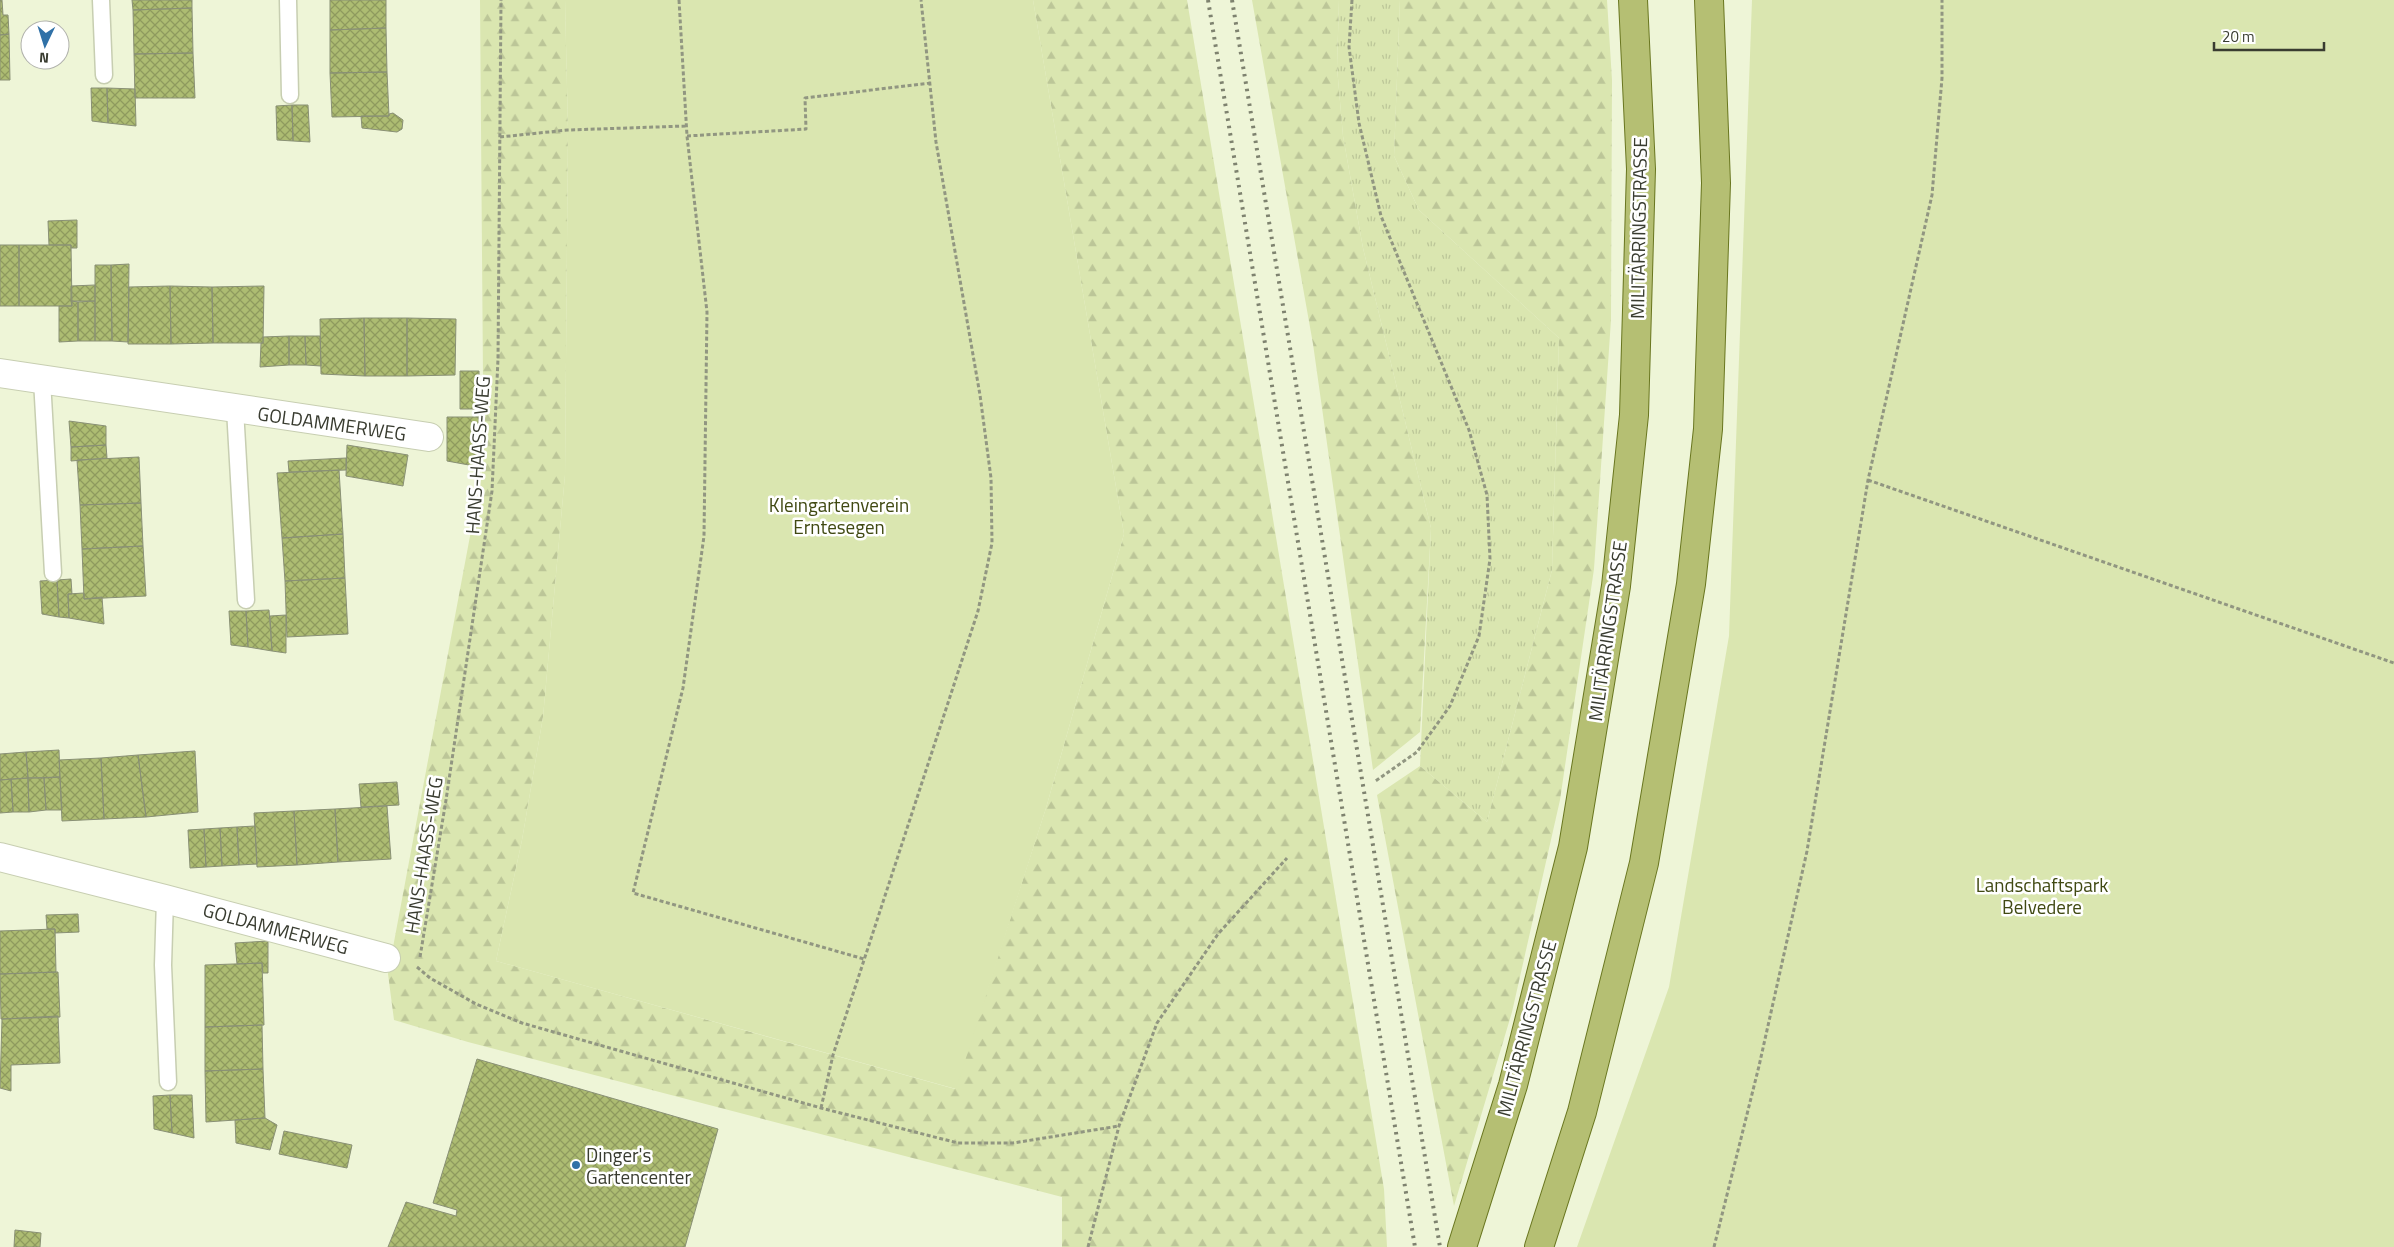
<svg xmlns="http://www.w3.org/2000/svg" width="2394" height="1247" font-family="'Titillium Web',sans-serif">
<defs>
<pattern id="grass-tufts" width="24" height="20" patternUnits="userSpaceOnUse" patternTransform="scale(1.25)"><rect width="24" height="20" fill="#dae6b0"/><path d="M3 7l-1-3M5 7V3M7 7l1-3M15 17l-1-3M17 17v-4M19 17l1-3" fill="none" stroke="#bcc698"/></pattern>
<pattern id="forest-firs" width="22" height="20" patternUnits="userSpaceOnUse" patternTransform="scale(1.25)"><rect width="22" height="20" fill="#dae6b0"/><path d="M5 1l3.5 6h-7zM16 11l3.5 6h-7z" fill="#bcc698"/></pattern>
<pattern id="building-cross-hatch" width="8" height="8" patternUnits="userSpaceOnUse" patternTransform="scale(1.25)"><rect width="8" height="8" fill="#adbc72"/><path d="M0 0l8 8M0 8l8-8" fill="none" stroke="#8e9a5e"/></pattern>
</defs>
<rect width="100%" height="100%" fill="#eef5d7"/>
<path fill="url(#grass-tufts)" d="M 1339,0 L 1400,0 L 1394,156 L 1419,210 L 1559,338 L 1552,570 L 1487,822 L 1420,766 L 1431,528 L 1363,248 L 1343,136 L 1337,67 Z"/>
<path fill="url(#forest-firs)" d="M 480,0 L 565,0 L 568,130 L 565,475 L 543,717 L 522,840 L 496,961 L 955,1089 L 1046,808 L 1124,534 L 1033,0 L 1187,0 L 1384,1189 L 1387,1247 L 1062,1247 L 1062,1197 L 468,1042 L 394,1020 L 388,974 L 482,472 L 483,381 Z
M 1252,0 L 1339,0 L 1337,67 L 1343,136 L 1363,248 L 1431,528 L 1420,732 L 1373,770 L 1313,344 Z
M 1400,0 L 1607,0 L 1612,80 L 1611,320 L 1594,569 L 1560,800 L 1512,1012 L 1454,1206 L 1377,795 L 1420,766 L 1487,822 L 1552,570 L 1559,338 L 1419,210 L 1394,156 Z"/>
<path fill="#dae6b0" d="M 565,0 L 1033,0 L 1124,534 L 1046,808 L 956,1089 L 496,961 L 522,840 L 543,717 L 565,475 L 568,130 Z
M 1752,0 L 2394,0 L 2394,1247 L 1577,1247 L 1669,987 L 1729,636 Z"/>
<path fill="url(#building-cross-hatch)" stroke="#899075" d="M 0,0 L 2,0 L 3,15 L 8,15 L 9,34 L 0,35 Z
M 132,0 L 192,0 L 192,8 L 133,10 Z
M 330,0 L 386,0 L 386,28 L 330,30 Z
M 192,8 L 193,53 L 134,54 L 133,10 Z
M 386,28 L 387,72 L 330,73 L 330,30 Z
M 9,34 L 10,80 L 0,80 L 0,35 Z
M 193,53 L 195,98 L 135,98 L 134,54 Z
M 387,72 L 389,116 L 332,117 L 330,73 Z
M 91,88 L 107,88 L 108,123 L 92,121 Z
M 107,88 L 135,89 L 136,126 L 108,123 Z
M 292,105 L 293,141 L 277,140 L 276,106 Z
M 292,105 L 308,105 L 310,142 L 293,141 Z
M 393,113 L 403,120 L 402,129 L 397,132 L 362,128 L 361,116 L 389,116 L 389,114 Z
M 77,220 L 77,248 L 71,248 L 71,245 L 49,245 L 48,221 Z
M 0,245 L 19,245 L 19,306 L 0,306 Z
M 19,245 L 71,245 L 72,306 L 19,306 Z
M 129,264 L 128,342 L 112,341 L 111,265 Z
M 95,265 L 111,265 L 112,341 L 95,341 Z
M 95,285 L 95,301 L 71,301 L 71,286 Z
M 170,286 L 212,287 L 213,343 L 171,344 Z
M 170,286 L 171,344 L 128,344 L 129,287 Z
M 264,286 L 263,343 L 213,343 L 212,287 Z
M 71,301 L 78,302 L 78,341 L 59,342 L 59,306 L 72,306 Z
M 95,301 L 95,341 L 78,341 L 78,302 Z
M 364,318 L 365,376 L 321,374 L 320,319 Z
M 364,318 L 407,318 L 407,376 L 365,376 Z
M 407,318 L 456,319 L 455,375 L 407,376 Z
M 289,336 L 305,336 L 306,365 L 289,365 Z
M 289,336 L 289,365 L 260,367 L 261,343 L 263,343 L 263,337 Z
M 305,336 L 320,336 L 321,366 L 306,365 Z
M 460,371 L 479,371 L 479,409 L 460,409 Z
M 447,417 L 479,417 L 480,467 L 447,461 Z
M 69,421 L 106,426 L 106,445 L 71,447 Z
M 106,445 L 107,458 L 71,461 L 71,447 Z
M 347,445 L 408,455 L 403,486 L 346,476 Z
M 139,457 L 141,503 L 80,505 L 77,460 Z
M 346,458 L 346,470 L 289,472 L 288,461 Z
M 339,470 L 343,534 L 282,538 L 277,473 Z
M 141,503 L 143,546 L 82,549 L 80,505 Z
M 343,534 L 345,578 L 285,581 L 282,538 Z
M 143,546 L 146,596 L 84,599 L 82,549 Z
M 345,578 L 348,634 L 287,637 L 285,581 Z
M 71,579 L 72,594 L 68,594 L 69,618 L 59,617 L 57,580 Z
M 57,580 L 59,617 L 42,614 L 40,581 Z
M 84,593 L 84,599 L 102,597 L 104,624 L 69,618 L 68,594 Z
M 269,610 L 272,651 L 248,647 L 246,611 Z
M 229,611 L 246,611 L 248,647 L 231,645 Z
M 286,615 L 286,653 L 272,651 L 270,616 Z
M 59,750 L 60,777 L 28,778 L 26,752 Z
M 195,751 L 198,812 L 146,817 L 138,755 Z
M 26,752 L 28,778 L 0,780 L 0,754 Z
M 138,755 L 146,817 L 104,819 L 101,758 Z
M 101,758 L 104,819 L 62,821 L 59,760 Z
M 60,777 L 62,810 L 46,810 L 44,778 Z
M 28,778 L 44,778 L 46,810 L 29,812 Z
M 28,778 L 29,812 L 13,812 L 11,779 Z
M 11,779 L 13,812 L 0,813 L 0,780 Z
M 397,782 L 399,805 L 361,807 L 359,784 Z
M 387,806 L 391,859 L 338,862 L 335,809 Z
M 335,809 L 338,862 L 297,865 L 294,811 Z
M 294,811 L 297,865 L 257,867 L 254,813 Z
M 255,826 L 257,864 L 239,865 L 237,827 Z
M 237,827 L 239,865 L 222,866 L 220,828 Z
M 220,828 L 222,866 L 206,867 L 204,829 Z
M 204,829 L 206,867 L 190,868 L 188,830 Z
M 78,914 L 79,932 L 55,933 L 55,929 L 47,929 L 46,915 Z
M 55,929 L 56,972 L 0,974 L 0,931 Z
M 268,941 L 268,973 L 263,973 L 262,963 L 237,964 L 235,943 Z
M 262,963 L 264,1025 L 205,1027 L 205,965 Z
M 58,972 L 60,1017 L 1,1019 L 0,974 Z
M 58,1016 L 60,1063 L 11,1065 L 11,1091 L 0,1088 L 2,1019 Z
M 262,1025 L 263,1069 L 205,1071 L 205,1027 Z
M 477,1059 L 718,1129 L 685,1247 L 388,1247 L 406,1202 L 456,1216 L 457,1210 L 433,1203 Z
M 263,1069 L 265,1118 L 206,1122 L 205,1071 Z
M 170,1095 L 192,1095 L 194,1138 L 172,1133 Z
M 170,1095 L 172,1133 L 154,1129 L 153,1096 Z
M 265,1118 L 277,1125 L 270,1150 L 236,1143 L 235,1120 Z
M 284,1131 L 352,1145 L 347,1168 L 279,1154 Z
M 15,1230 L 41,1233 L 40,1247 L 14,1247 Z"/>
<g fill="none" stroke-linecap="round" stroke-linejoin="round">
<defs>
<path id="lane" d="M 101,0 L 104,75
M 288,0 L 290,95
M 42,380 L 53,573
M 235,409 L 246,600
M 165,899 L 163,965 L 168,1082"/>
<path id="street" d="M 0,373 L 429,437
M 0,857 L 165,899 L 386,958"/>
<path id="primary" d="M 1462,1247 L 1513,1085 L 1573,847 L 1616,586 L 1634,415 L 1641,169 L 1633,0
M 1539,1247 L 1582,1112 L 1644,863 L 1691,584 L 1708,429 L 1716,183 L 1709,0"/>
</defs>
<use href="#lane" stroke="#c7ceb1" stroke-width="19"/>
<use href="#street" stroke="#c7ceb1" stroke-width="30"/>
<use href="#primary" stroke="#69761f" stroke-width="30"/>
<path stroke="#919681" stroke-width="3" stroke-dasharray="4 2.5" stroke-linecap="butt" d="M 679,0 L 687,136 L 707,312 L 704,536 L 683,688 L 633,893 L 864,959
M 1352,0 L 1349,47 L 1359,123 L 1381,216 L 1469,430 L 1487,495 L 1490,559 L 1479,636 L 1450,706 L 1417,752 L 1374,782
M 687,136 L 806,129 L 805,98 L 930,83
M 500,137 L 568,130 L 686,126
M 1868,480 L 2394,663
M 420,957 L 446,800 L 492,491 L 498,359 L 501,0
M 417,967 L 430,978 L 476,1004 L 522,1023 L 821,1108 L 958,1143 L 1013,1143 L 1119,1126
M 821,1108 L 833,1055 L 978,611 L 992,543 L 991,478 L 980,395 L 936,142 L 921,0
M 1088,1247 L 1119,1126 L 1157,1023 L 1218,934 L 1287,858
M 1714,1247 L 1759,1066 L 1807,851 L 1868,480 L 1932,195 L 1942,78 L 1942,0"/>
<use href="#lane" stroke="#fff" stroke-width="16"/>
<use href="#street" stroke="#fff" stroke-width="28"/>
<use href="#primary" stroke="#b5bf73" stroke-width="28"/>
<path stroke="#7e826f" stroke-width="4" stroke-dasharray="2.5 5" stroke-linecap="butt" d="M 1208,0 L 1415,1247
M 1232,0 L 1440,1247"/>
</g>
<circle fill="#3071a7" stroke="#fff" stroke-width="2" cx="576" cy="1165" r="5"/>
<g text-anchor="middle" dominant-baseline="central" stroke-width="5" stroke-linejoin="round" paint-order="stroke">
<g font-size="19" fill="#393c30" stroke="#fff">
<text transform="translate(1638 228) rotate(-89)">MILITÄRRINGSTRASSE</text>
<text transform="translate(332 423) rotate(8)">GOLDAMMERWEG</text>
<text transform="translate(477 455) rotate(-86)">HANS-HAASS-WEG</text>
<text transform="translate(1607 631) rotate(-82)">MILITÄRRINGSTRASSE</text>
<text transform="translate(423 855) rotate(-81)">HANS-HAASS-WEG</text>
<text transform="translate(276 928) rotate(15)">GOLDAMMERWEG</text>
<text transform="translate(1526 1028) rotate(-75)">MILITÄRRINGSTRASSE</text>
</g>
<g font-size="19" fill="#404912" stroke="#fff">
<text x="839" y="504">Kleingartenverein<tspan x="839" dy="22">Erntesegen</tspan></text>
<text x="2042" y="884">Landschaftspark<tspan x="2042" dy="22">Belvedere</tspan></text>
</g>
<g font-size="19" fill="#393c30" stroke="#fff" text-anchor="start">
<text x="586" y="1154">Dinger's<tspan x="586" dy="22">Gartencenter</tspan></text>
</g>
</g>
<g transform="translate(45 45) rotate(184)"><circle r="24" fill="#ffffff" stroke="#b0b1ac"/>
<path d="M0-4L9 19L0 12L-9 19Z" fill="#3071a7"/>
<text y="-8" font-size="14" font-weight="bold" text-anchor="middle" fill="#393c30">N</text>
</g>
<path d="M2214 42v8h110v-8" fill="none" stroke="#393c30" stroke-width="2.5"/>
<text x="2222" y="42" font-size="15" fill="#393c30" stroke="#ffffff" stroke-width="4" paint-order="stroke">20 m</text>
</svg>
